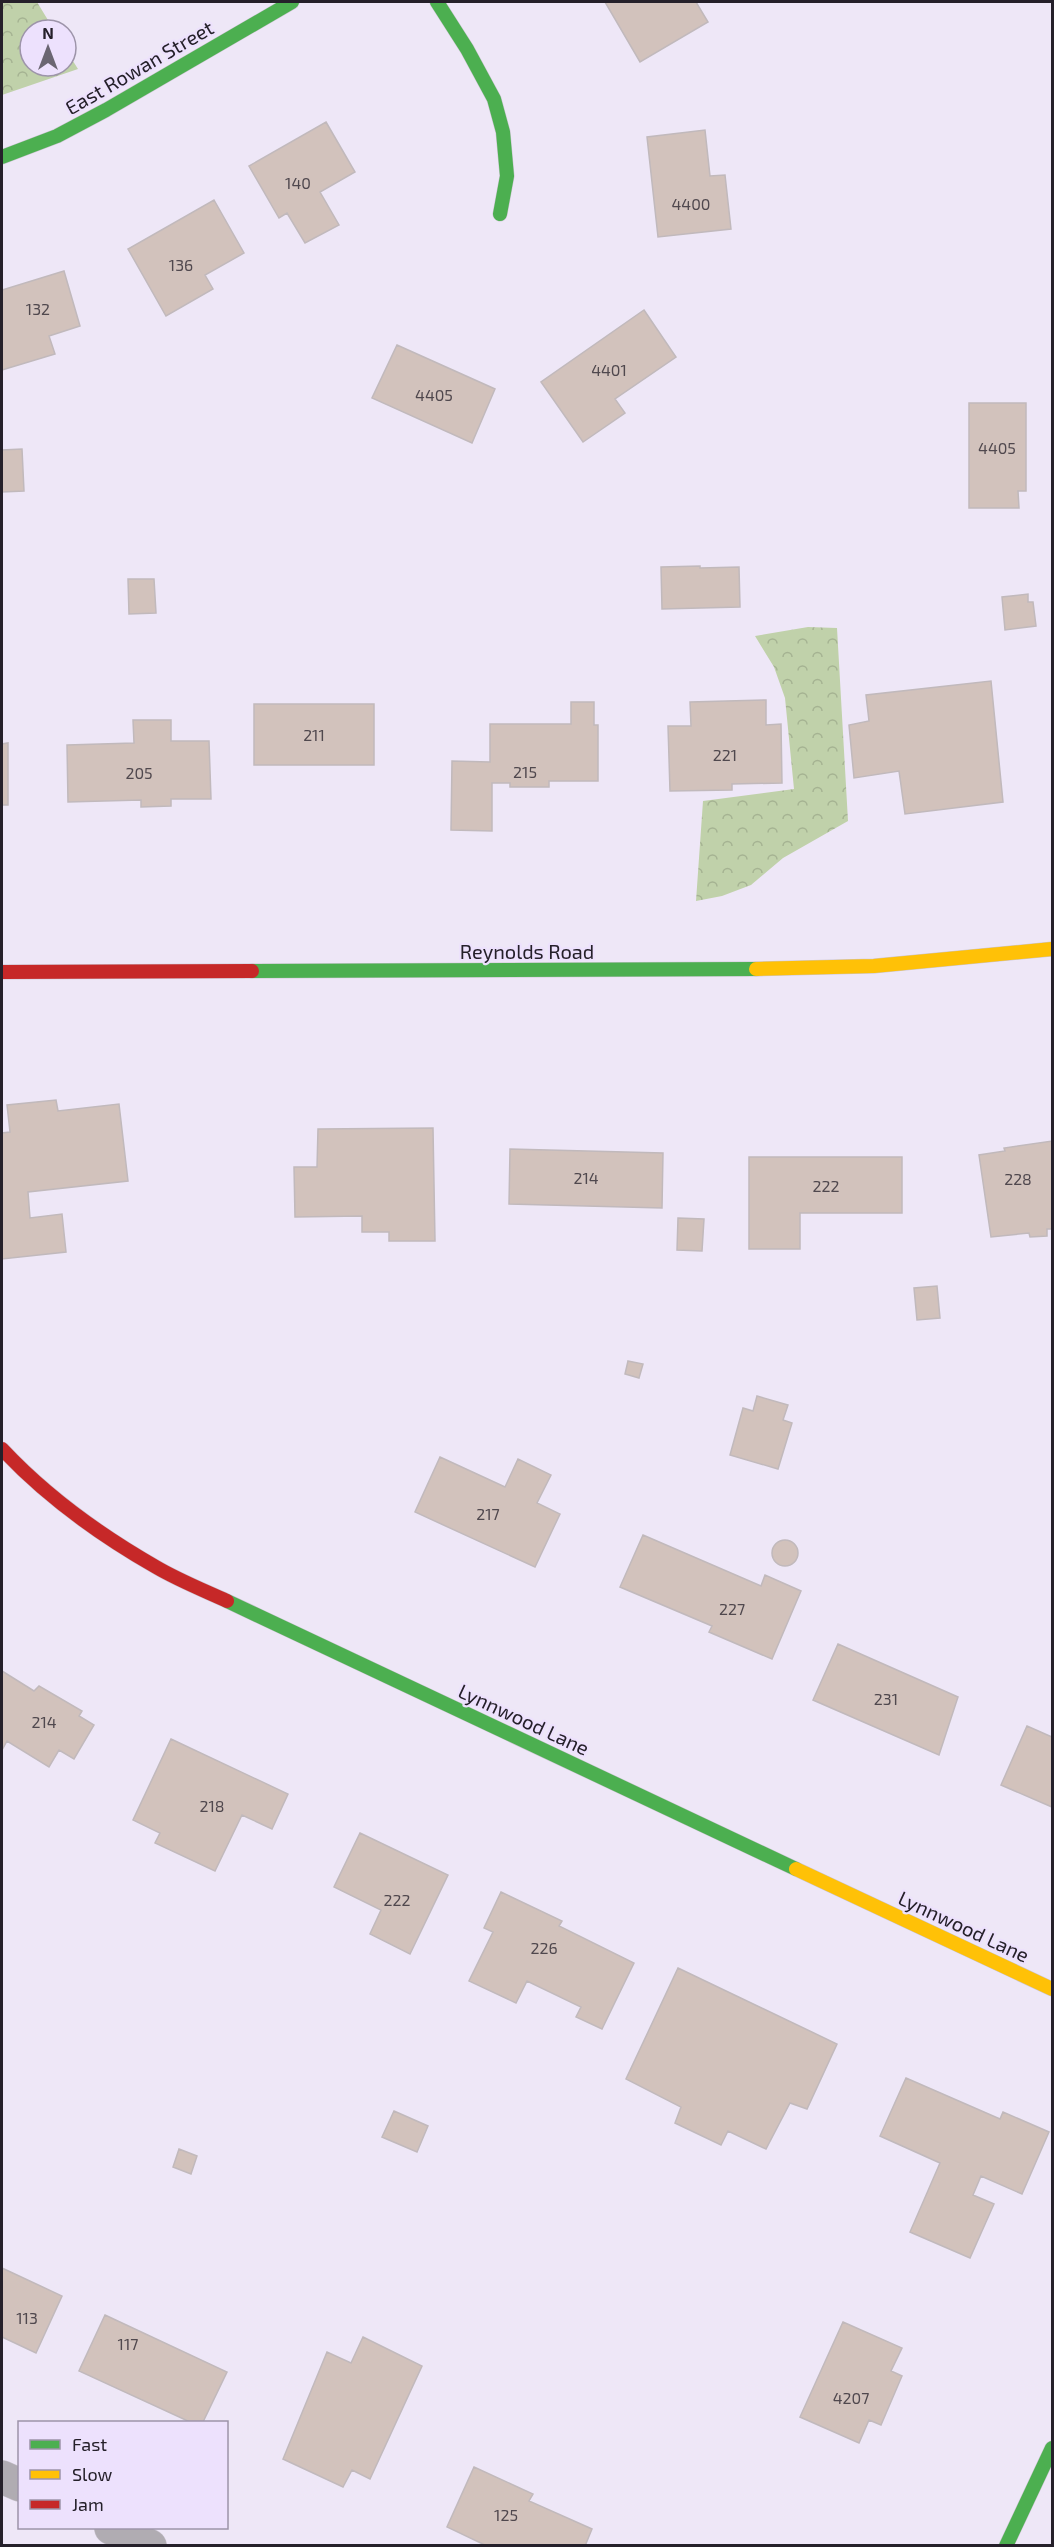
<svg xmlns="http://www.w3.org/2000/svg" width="1054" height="2547" font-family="'Exo 2',sans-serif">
<defs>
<pattern id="forest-crowns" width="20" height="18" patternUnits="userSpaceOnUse" patternTransform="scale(1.5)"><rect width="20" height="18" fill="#c0d1aa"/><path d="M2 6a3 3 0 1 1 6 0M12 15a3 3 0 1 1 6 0" fill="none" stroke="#a5b392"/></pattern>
</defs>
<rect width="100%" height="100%" fill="#eee7f7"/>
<path fill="url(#forest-crowns)" d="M 2,2 L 37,2 L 54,30 L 30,30 L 30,66 L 66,66 L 66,50 L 78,69 L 2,95 Z
M 808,627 L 837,628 L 848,821 L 783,858 L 751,885 L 722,896 L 696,901 L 703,801 L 794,789 L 785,698 L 774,667 L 755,636 Z"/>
<path fill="#d2c2bc" stroke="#c1b9bc" stroke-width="1.5" d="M 605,2 L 696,2 L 708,22 L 640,62 Z
M 326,122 L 355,172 L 320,192 L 339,225 L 305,243 L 287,213 L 279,218 L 249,166 Z
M 705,130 L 710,176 L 725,175 L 731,229 L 658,237 L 647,137 Z
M 214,200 L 244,253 L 205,275 L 213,289 L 166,316 L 128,249 Z
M 64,271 L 80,326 L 49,336 L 55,354 L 2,370 L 2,290 Z
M 644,310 L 676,357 L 615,399 L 625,413 L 583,442 L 541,382 Z
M 397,345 L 495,389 L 472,443 L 372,398 Z
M 969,403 L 1026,403 L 1026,491 L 1018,491 L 1019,508 L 969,508 Z
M 22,449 L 24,491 L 2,492 L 2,450 Z
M 700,566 L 700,568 L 739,567 L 740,607 L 662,609 L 661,567 Z
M 128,579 L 154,579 L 156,613 L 129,614 Z
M 1028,594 L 1028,602 L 1033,602 L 1036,626 L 1005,630 L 1002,597 Z
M 991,681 L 1003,802 L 905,814 L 899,771 L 854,778 L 849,725 L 869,721 L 866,695 Z
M 766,700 L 766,725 L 781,724 L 782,783 L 732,784 L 732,790 L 670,791 L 668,726 L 691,726 L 690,702 Z
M 571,702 L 594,702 L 594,725 L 598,725 L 598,781 L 549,781 L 549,787 L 510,787 L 510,783 L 492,783 L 492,831 L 451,830 L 452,761 L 490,762 L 490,724 L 571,724 Z
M 254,704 L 374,704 L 374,765 L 254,765 Z
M 133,720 L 171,720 L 171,741 L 209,741 L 211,799 L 171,799 L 171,806 L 141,807 L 141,800 L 68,802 L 67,745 L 134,743 Z
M 8,743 L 8,805 L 2,805 L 2,744 Z
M 56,1100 L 58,1111 L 119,1104 L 128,1181 L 28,1192 L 30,1218 L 62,1214 L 66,1252 L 2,1259 L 2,1133 L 10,1132 L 7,1105 Z
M 433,1128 L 435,1241 L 389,1241 L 389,1232 L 362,1232 L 362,1216 L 295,1217 L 294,1167 L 317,1167 L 318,1129 Z
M 1052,1141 L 1052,1229 L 1047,1229 L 1047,1236 L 1030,1237 L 1029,1233 L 991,1237 L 979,1155 L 1005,1151 L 1004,1148 Z
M 510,1149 L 663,1153 L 662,1208 L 509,1204 Z
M 749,1157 L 902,1157 L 902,1213 L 800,1213 L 800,1249 L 749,1249 Z
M 678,1218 L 704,1219 L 702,1251 L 677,1250 Z
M 937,1286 L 940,1318 L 917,1320 L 914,1288 Z
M 628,1361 L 643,1364 L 639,1378 L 625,1374 Z
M 757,1396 L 788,1405 L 783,1420 L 792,1423 L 778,1469 L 730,1455 L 743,1408 L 753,1411 Z
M 440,1457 L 505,1487 L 518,1459 L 551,1475 L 537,1503 L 560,1514 L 535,1567 L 415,1512 Z
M 643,1535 L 761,1586 L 765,1575 L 801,1591 L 772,1659 L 709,1632 L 712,1626 L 620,1587 Z
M772 1553a13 13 0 1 1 26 0a13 13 0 1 1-26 0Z
M 838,1644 L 958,1697 L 939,1755 L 813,1700 Z
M 2,1671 L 34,1691 L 39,1686 L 82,1711 L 79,1716 L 94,1725 L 74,1759 L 59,1750 L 49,1767 L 7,1741 L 2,1750 Z
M 1027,1726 L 1052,1737 L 1052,1807 L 1001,1785 Z
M 171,1739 L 288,1794 L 272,1829 L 242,1815 L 215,1871 L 155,1843 L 160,1833 L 133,1820 Z
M 360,1833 L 448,1875 L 410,1954 L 370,1934 L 381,1910 L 334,1887 Z
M 501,1892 L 562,1921 L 559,1926 L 634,1963 L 602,2029 L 576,2017 L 581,2007 L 527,1981 L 516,2003 L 469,1981 L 493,1932 L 484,1928 Z
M 678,1968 L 837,2044 L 807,2109 L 790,2103 L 766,2149 L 728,2131 L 721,2145 L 675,2123 L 681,2107 L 626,2079 Z
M 906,2078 L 1000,2119 L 1003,2112 L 1049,2132 L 1022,2194 L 981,2176 L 973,2195 L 994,2204 L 970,2258 L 910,2232 L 940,2163 L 880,2136 Z
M 394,2111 L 428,2126 L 417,2152 L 382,2137 Z
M 179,2149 L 197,2156 L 191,2174 L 173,2167 Z
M 2,2268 L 62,2296 L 36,2353 L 2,2337 Z
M 105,2315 L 227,2372 L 203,2422 L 190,2422 L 79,2371 Z
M 843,2322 L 902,2348 L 891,2371 L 902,2376 L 881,2425 L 869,2420 L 859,2443 L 800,2417 Z
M 363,2337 L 422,2366 L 370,2479 L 352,2470 L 343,2487 L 283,2459 L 327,2352 L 351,2363 Z
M 474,2467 L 533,2494 L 529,2501 L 592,2529 L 585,2546 L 487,2546 L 447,2527 Z"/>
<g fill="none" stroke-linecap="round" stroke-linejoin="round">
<defs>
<path id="street" d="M 2,2477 L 20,2485
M 111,2528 L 150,2546"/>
<path id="fast" d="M 437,2 L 467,49 L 494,99 L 503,132 L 507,176 L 500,214
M 2,157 L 57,136 L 106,110 L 292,2
M 252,971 L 756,969
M 227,1601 L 796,1869
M 1006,2546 L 1052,2448"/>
<path id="slow" d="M 756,969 L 874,966 L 1052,949
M 796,1869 L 1052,1989"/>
<path id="jam" d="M 2,972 L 252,971
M 2,1449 C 46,1496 100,1535 156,1567 C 178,1580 203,1590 227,1601"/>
</defs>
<use href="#street" stroke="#cac5d0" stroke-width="34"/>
<use href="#fast" stroke="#cac5d0" stroke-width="15"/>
<use href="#slow" stroke="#cac5d0" stroke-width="15"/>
<use href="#jam" stroke="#cac5d0" stroke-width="15"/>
<use href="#street" stroke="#b0acb2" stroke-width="33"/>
<use href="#fast" stroke="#4caf50" stroke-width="14"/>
<use href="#slow" stroke="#ffc107" stroke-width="14"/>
<use href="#jam" stroke="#c62828" stroke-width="14"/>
</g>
<g text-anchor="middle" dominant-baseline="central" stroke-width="4.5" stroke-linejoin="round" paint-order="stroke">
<g font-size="16" fill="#50484e">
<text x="298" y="182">140</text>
<text x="691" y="203">4400</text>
<text x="181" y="264">136</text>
<text x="38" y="308">132</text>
<text x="609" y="369">4401</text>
<text x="434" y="394">4405</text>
<text x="997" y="447">4405</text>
<text x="314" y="734">211</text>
<text x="725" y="754">221</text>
<text x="525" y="771">215</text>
<text x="139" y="772">205</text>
<text x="586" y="1177">214</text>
<text x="1018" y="1178">228</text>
<text x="826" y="1185">222</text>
<text x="488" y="1513">217</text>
<text x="732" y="1608">227</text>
<text x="886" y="1698">231</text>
<text x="44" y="1721">214</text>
<text x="212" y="1805">218</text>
<text x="397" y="1899">222</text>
<text x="544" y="1947">226</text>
<text x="27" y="2317">113</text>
<text x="128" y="2343">117</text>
<text x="851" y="2397">4207</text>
<text x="506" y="2514">125</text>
</g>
<g font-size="20" fill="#25202a" stroke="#ede1fd">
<text transform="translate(139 67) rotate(-30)">East Rowan Street</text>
<text x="527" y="951">Reynolds Road</text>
<text transform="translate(524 1719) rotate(25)">Lynnwood Lane</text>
<text transform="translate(964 1926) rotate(25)">Lynnwood Lane</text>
</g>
</g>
<rect width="1054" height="2547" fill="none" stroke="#25202a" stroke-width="6"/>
<rect x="18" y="2421" width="210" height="108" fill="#ede1fd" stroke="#9d94a9" stroke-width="1.5"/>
<rect x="30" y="2440" width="30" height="9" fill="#4caf50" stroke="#9d94a9" stroke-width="1.5"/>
<text x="72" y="2451" font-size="18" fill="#25202a">Fast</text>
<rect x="30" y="2470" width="30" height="9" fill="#ffc107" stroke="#9d94a9" stroke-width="1.5"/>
<text x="72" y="2481" font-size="18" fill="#25202a">Slow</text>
<rect x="30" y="2500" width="30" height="9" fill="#c62828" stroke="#9d94a9" stroke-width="1.5"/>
<text x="72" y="2511" font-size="18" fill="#25202a">Jam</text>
<g transform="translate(48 48)"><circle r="28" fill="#ede1fd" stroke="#9d94a9" stroke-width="1.5"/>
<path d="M0-4.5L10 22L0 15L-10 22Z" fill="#6b6672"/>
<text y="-9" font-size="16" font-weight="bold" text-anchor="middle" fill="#25202a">N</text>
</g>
</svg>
